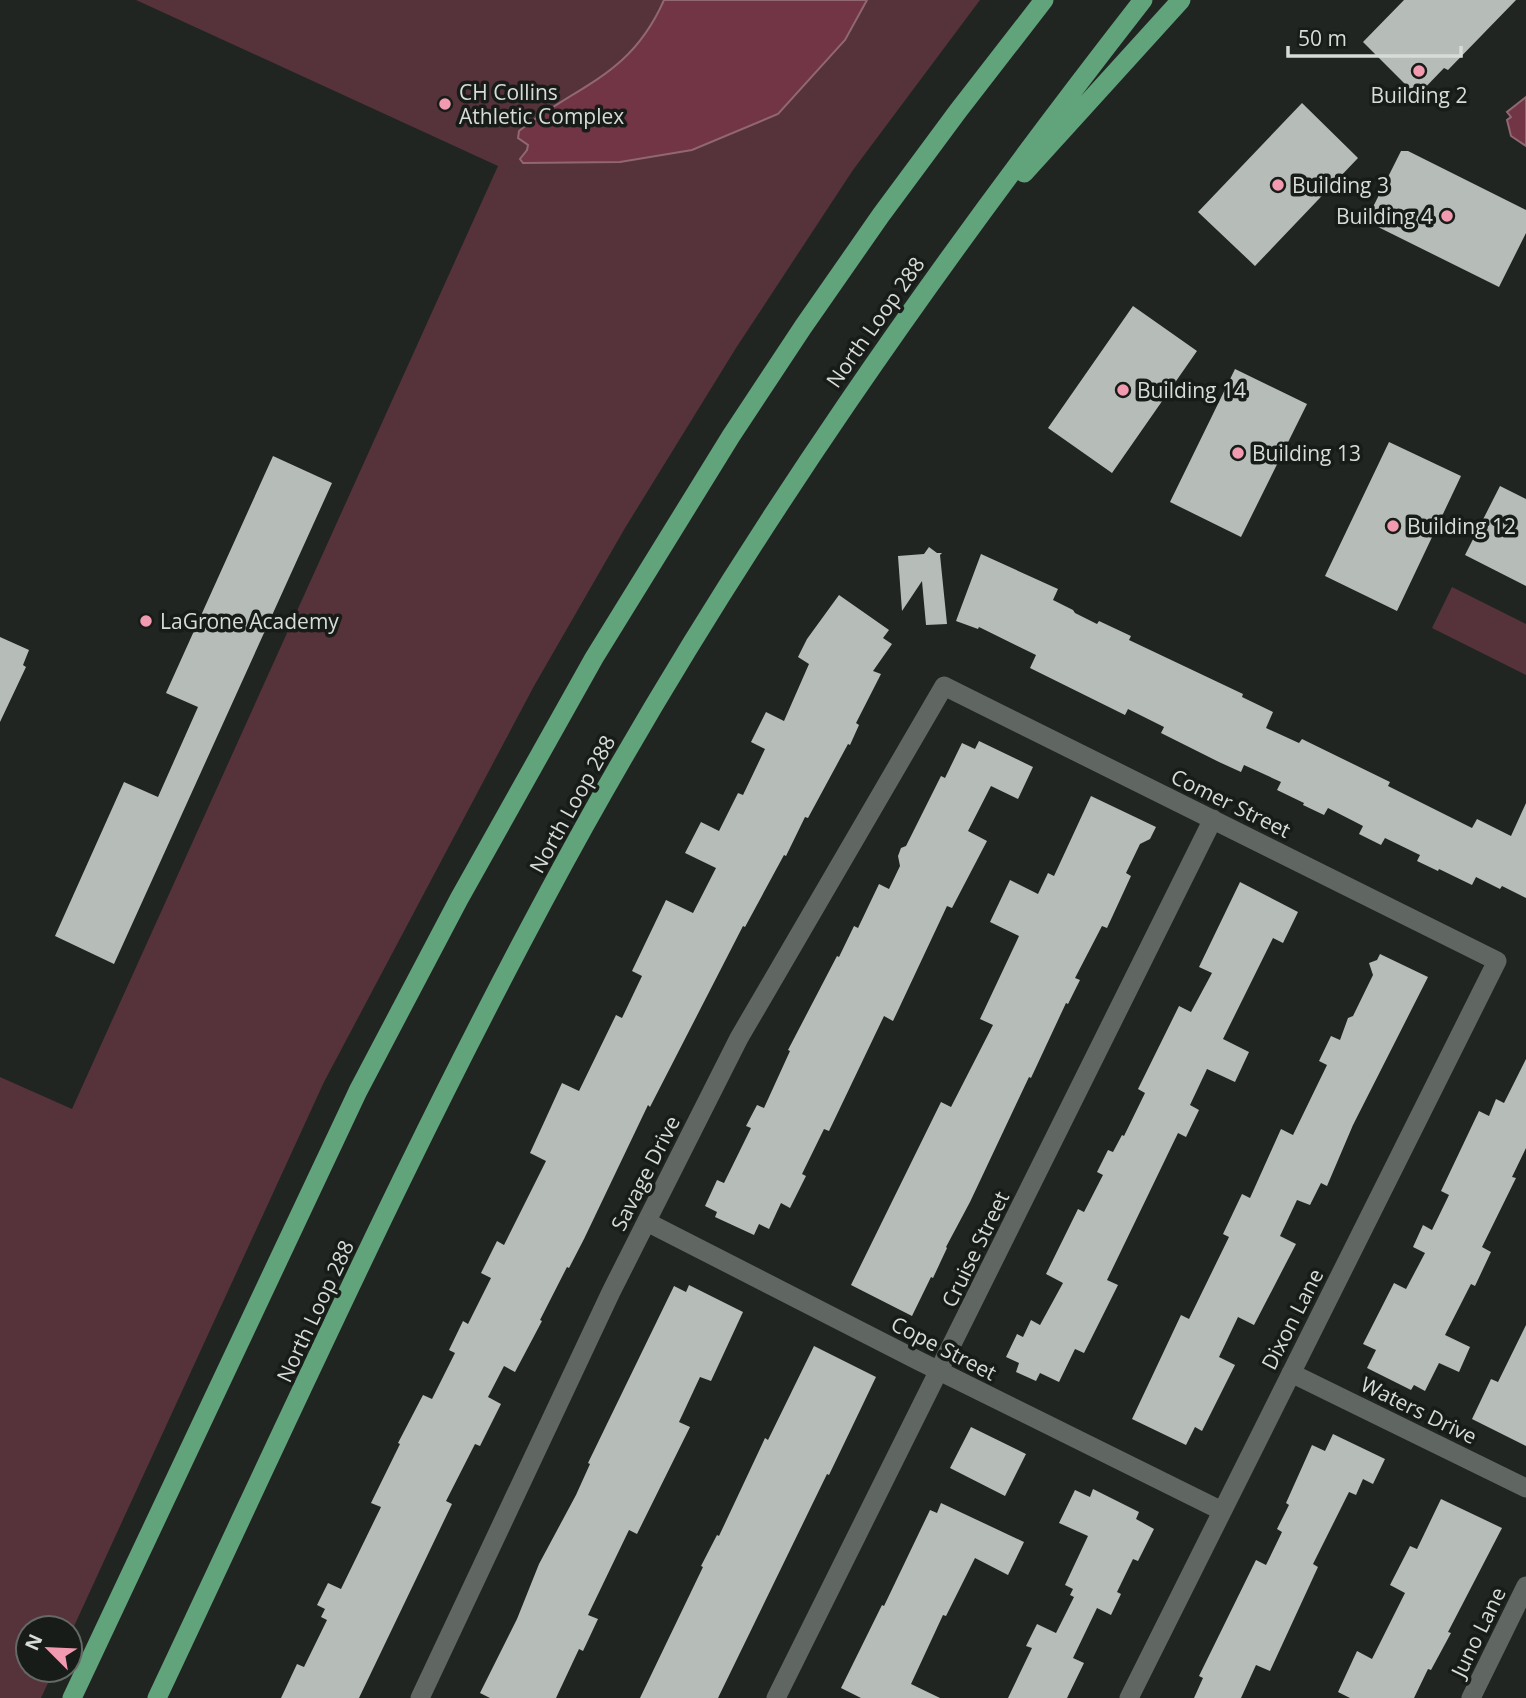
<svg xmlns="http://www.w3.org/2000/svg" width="1526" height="1698" font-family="'Open Sans',sans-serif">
<rect width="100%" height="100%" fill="#202522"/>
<path fill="#56323b" d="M 136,0 L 980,0 L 853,170 L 736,348 L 625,528 L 534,686 L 324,1082 L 70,1635 L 70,1628 L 28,1628 L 28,1670 L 54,1670 L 41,1698 L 0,1698 L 0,1077 L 72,1109 L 498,166 Z
M 1452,587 L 1526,624 L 1526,675 L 1432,628 Z"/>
<path fill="#713546" stroke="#906772" stroke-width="2" d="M 664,0 L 867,0 L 845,40 L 778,114 L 692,150 L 620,162 L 523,163 L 520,159 L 527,150 L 528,145 L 518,138 L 519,131 C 578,84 630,77 664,0 Z
M 1526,97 L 1526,146 L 1511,136 L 1507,120 L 1511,117 L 1507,112 Z"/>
<path fill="#b6bdb8" d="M 1404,0 L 1516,0 L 1448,70 L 1444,68 L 1417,96 L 1363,42 Z
M 1302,103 L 1358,158 L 1255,266 L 1198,212 Z
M 1401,151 L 1408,151 L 1526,210 L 1526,233 L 1499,287 L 1366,221 Z
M 1133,306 L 1197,351 L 1112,473 L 1048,428 Z
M 1235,369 L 1307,404 L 1241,537 L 1170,502 Z
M 1389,442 L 1461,476 L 1397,611 L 1325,576 Z
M 273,456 L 332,483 L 114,964 L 55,936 L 124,782 L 158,797 L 198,707 L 166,693 Z
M 1500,486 L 1526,499 L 1526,586 L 1465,555 Z
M 929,547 L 937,553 L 942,553 L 940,555 L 947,624 L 926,625 L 922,581 L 902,611 L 898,556 L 924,554 Z
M 981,554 L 1058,589 L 1053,600 L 1073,610 L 1075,613 L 1097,624 L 1099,621 L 1131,636 L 1129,640 L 1243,694 L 1242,697 L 1273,712 L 1266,728 L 1299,743 L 1302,739 L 1390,782 L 1388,786 L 1472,828 L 1477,819 L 1511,836 L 1526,803 L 1526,898 L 1502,886 L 1500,889 L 1476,877 L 1472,885 L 1439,869 L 1438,871 L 1417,861 L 1420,855 L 1385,838 L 1381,845 L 1359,834 L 1363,826 L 1328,808 L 1324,815 L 1303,805 L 1304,803 L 1277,790 L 1281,782 L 1244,765 L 1241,772 L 1219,762 L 1161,733 L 1164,727 L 1128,709 L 1125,715 L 1030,668 L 1036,655 L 979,627 L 978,629 L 956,621 Z
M 839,595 L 889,630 L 883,638 L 892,644 L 873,671 L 881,674 L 856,723 L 859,725 L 850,745 L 848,744 L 808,818 L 805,817 L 786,856 L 784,855 L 745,927 L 743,926 L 650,1107 L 648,1105 L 584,1239 L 569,1268 L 567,1267 L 540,1320 L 542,1321 L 515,1372 L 504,1366 L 488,1397 L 501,1404 L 480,1446 L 475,1444 L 446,1501 L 452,1504 L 359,1698 L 281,1698 L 297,1664 L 304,1667 L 327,1620 L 321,1617 L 325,1609 L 317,1605 L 328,1583 L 341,1589 L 381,1507 L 371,1503 L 400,1444 L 398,1443 L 423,1395 L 432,1399 L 455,1353 L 449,1350 L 463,1321 L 468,1324 L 491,1278 L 481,1273 L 497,1241 L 504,1245 L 546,1161 L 530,1153 L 562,1083 L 579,1091 L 616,1015 L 622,1018 L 642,976 L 632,971 L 666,900 L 693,913 L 716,868 L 685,853 L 701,822 L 719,831 L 738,793 L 743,795 L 765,749 L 751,742 L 766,712 L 784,721 L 809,664 L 798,657 L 807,639 Z
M 0,637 L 29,650 L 23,665 L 26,667 L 0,722 Z
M 979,741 L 1033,767 L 1018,799 L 991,786 L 968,831 L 987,841 L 952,908 L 947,906 L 893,1021 L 884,1016 L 829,1131 L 824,1129 L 802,1174 L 806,1176 L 790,1208 L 781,1203 L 769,1229 L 759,1224 L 754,1235 L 715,1217 L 717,1212 L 705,1206 L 717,1180 L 724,1183 L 751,1128 L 746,1126 L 757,1105 L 764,1108 L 790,1051 L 788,1050 L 837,956 L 839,957 L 854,926 L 858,928 L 879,884 L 889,889 L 900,866 L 898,856 L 901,848 L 906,846 L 941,776 L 945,778 L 962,743 L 975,749 Z
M 1091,796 L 1156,827 L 1150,839 L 1140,844 L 1126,873 L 1131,876 L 1107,928 L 1102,926 L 1075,978 L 1080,980 L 1068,1004 L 1066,1003 L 1031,1078 L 1029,1077 L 970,1202 L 946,1247 L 947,1248 L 933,1278 L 931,1277 L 912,1316 L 851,1285 L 941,1102 L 951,1107 L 993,1025 L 980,1019 L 1019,936 L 990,922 L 1010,880 L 1038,894 L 1048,873 L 1054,876 Z
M 1240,882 L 1298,912 L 1283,943 L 1273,938 L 1223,1039 L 1249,1052 L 1235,1082 L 1207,1069 L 1190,1105 L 1199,1110 L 1186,1137 L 1178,1133 L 1107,1280 L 1118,1285 L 1084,1353 L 1075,1349 L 1059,1382 L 1040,1373 L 1036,1381 L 1016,1372 L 1019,1363 L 1006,1357 L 1017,1334 L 1023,1337 L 1031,1320 L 1040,1325 L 1063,1283 L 1046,1274 L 1078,1209 L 1084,1212 L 1103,1175 L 1097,1172 L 1108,1150 L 1113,1152 L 1122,1135 L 1124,1136 L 1145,1093 L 1138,1089 L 1179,1006 L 1191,1012 L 1212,973 L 1199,967 Z
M 1380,954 L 1428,977 L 1353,1125 L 1327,1186 L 1321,1183 L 1310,1205 L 1297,1200 L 1280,1236 L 1296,1244 L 1254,1325 L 1238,1317 L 1219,1357 L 1235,1365 L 1202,1431 L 1195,1427 L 1186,1445 L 1132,1419 L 1181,1315 L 1189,1319 L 1229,1237 L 1223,1234 L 1242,1194 L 1250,1198 L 1281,1129 L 1293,1135 L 1327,1065 L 1319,1061 L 1331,1036 L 1340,1040 L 1348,1018 L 1353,1016 L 1373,975 L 1369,963 L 1377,960 Z
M 1526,1059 L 1526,1148 L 1512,1177 L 1516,1178 L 1482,1247 L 1491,1252 L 1475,1286 L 1471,1284 L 1445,1335 L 1470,1347 L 1459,1372 L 1439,1363 L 1425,1391 L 1414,1385 L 1411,1390 L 1367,1368 L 1376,1350 L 1363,1344 L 1394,1283 L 1406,1289 L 1425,1253 L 1413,1247 L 1423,1225 L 1432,1230 L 1449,1195 L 1441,1191 L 1479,1111 L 1489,1116 L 1496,1099 L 1504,1103 Z
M 689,1285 L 743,1312 L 711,1381 L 700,1377 L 679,1422 L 690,1427 L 637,1534 L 629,1530 L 588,1615 L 598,1619 L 583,1651 L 579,1649 L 556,1698 L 490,1698 L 480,1693 L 517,1619 L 539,1564 L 576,1495 L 590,1464 L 588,1463 L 674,1286 L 686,1292 Z
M 1526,1325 L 1526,1446 L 1472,1419 L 1491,1379 L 1498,1382 Z
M 814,1346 L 876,1377 L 829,1475 L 827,1474 L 718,1698 L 640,1698 L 703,1567 L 701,1566 L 717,1535 L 719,1536 L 765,1438 L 768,1440 Z
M 971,1427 L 1026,1454 L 1005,1496 L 950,1468 Z
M 1333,1434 L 1385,1459 L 1373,1484 L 1363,1479 L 1356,1495 L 1349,1492 L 1313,1564 L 1318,1567 L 1270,1671 L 1256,1665 L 1241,1698 L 1194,1698 L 1203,1678 L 1199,1676 L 1256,1560 L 1266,1565 L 1282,1532 L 1277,1529 L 1289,1505 L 1286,1503 L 1312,1445 L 1325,1451 Z
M 1093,1489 L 1139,1512 L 1136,1519 L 1154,1529 L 1138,1561 L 1133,1559 L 1117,1592 L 1121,1594 L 1111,1615 L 1097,1608 L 1073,1658 L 1084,1663 L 1067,1698 L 1008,1698 L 1032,1648 L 1026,1646 L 1037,1624 L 1056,1633 L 1074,1597 L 1070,1595 L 1073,1589 L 1065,1585 L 1088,1536 L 1059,1523 L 1075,1490 L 1090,1497 Z
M 1441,1499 L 1502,1528 L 1448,1632 L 1451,1633 L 1431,1670 L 1428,1669 L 1414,1698 L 1350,1698 L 1338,1692 L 1357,1651 L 1372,1659 L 1405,1593 L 1390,1585 L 1410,1546 L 1417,1549 Z
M 941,1503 L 1024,1542 L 1008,1575 L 975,1558 L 946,1616 L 943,1615 L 911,1684 L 940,1698 L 861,1698 L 841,1688 L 882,1605 L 884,1606 L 930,1510 L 937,1513 Z"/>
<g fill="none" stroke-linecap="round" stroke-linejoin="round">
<path stroke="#606662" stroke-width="19" d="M 647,1222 L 919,1361 L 1222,1511
M 1291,1373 L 1526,1488
M 420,1698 L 611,1292 L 739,1038 L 944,686 L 1497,961 L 1129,1698
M 776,1698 L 1213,819
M 1471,1698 L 1526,1586"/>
<path stroke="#61a37a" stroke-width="19" d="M 1024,173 L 1181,0
M 72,1698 L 358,1091 L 459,899 L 594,658 L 731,436 L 803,327 L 881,215 L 958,111 L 1044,0
M 157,1698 C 295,1406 427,1110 584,827 C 746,536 938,263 1143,0"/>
</g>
<g fill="#f29ab0" stroke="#171c18" stroke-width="2.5">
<circle cx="1419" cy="71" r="7"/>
<circle cx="445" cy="104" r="7"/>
<circle cx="1278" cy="185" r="7"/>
<circle cx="1447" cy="216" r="7"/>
<circle cx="1123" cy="390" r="7"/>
<circle cx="1238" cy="453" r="7"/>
<circle cx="1393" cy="526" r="7"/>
<circle cx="146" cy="621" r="7"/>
</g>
<g text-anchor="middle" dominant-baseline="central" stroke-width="7" stroke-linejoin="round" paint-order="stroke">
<g font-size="21" fill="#d8dcd9" stroke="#171c18" text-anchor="start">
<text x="459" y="92">CH Collins<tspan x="459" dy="24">Athletic Complex</tspan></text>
<text x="1419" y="95" text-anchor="middle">Building 2</text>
<text x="1292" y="185">Building 3</text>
<text x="1433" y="216" text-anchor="end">Building 4</text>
<text x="1137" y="390">Building 14</text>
<text x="1252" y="453">Building 13</text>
<text x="1407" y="526">Building 12</text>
<text x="160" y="621">LaGrone Academy</text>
</g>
<g font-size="21" fill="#d8dcd9" stroke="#171c18">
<text transform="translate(875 322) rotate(-55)">North Loop 288</text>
<text transform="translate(1231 803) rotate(26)">Comer Street</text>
<text transform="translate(572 804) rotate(-61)">North Loop 288</text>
<text transform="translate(645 1173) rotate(-63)">Savage Drive</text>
<text transform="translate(975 1249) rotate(-64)">Cruise Street</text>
<text transform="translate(315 1311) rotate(-65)">North Loop 288</text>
<text transform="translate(1292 1319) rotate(-63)">Dixon Lane</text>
<text transform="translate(944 1348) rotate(27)">Cope Street</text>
<text transform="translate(1419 1410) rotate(26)">Waters Drive</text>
<text transform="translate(1478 1632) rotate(-64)">Juno Lane</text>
</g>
</g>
<g transform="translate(49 1649) rotate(294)"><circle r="33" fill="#171c18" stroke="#646965" stroke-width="2"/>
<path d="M0-5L12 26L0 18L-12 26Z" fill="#f29ab0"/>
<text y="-10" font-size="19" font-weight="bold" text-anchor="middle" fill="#d8dcd9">N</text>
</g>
<path d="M1288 46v10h173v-10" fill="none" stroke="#d8dcd9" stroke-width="3.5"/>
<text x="1298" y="46" font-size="21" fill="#d8dcd9" stroke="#171c18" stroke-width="5" paint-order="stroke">50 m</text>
</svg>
